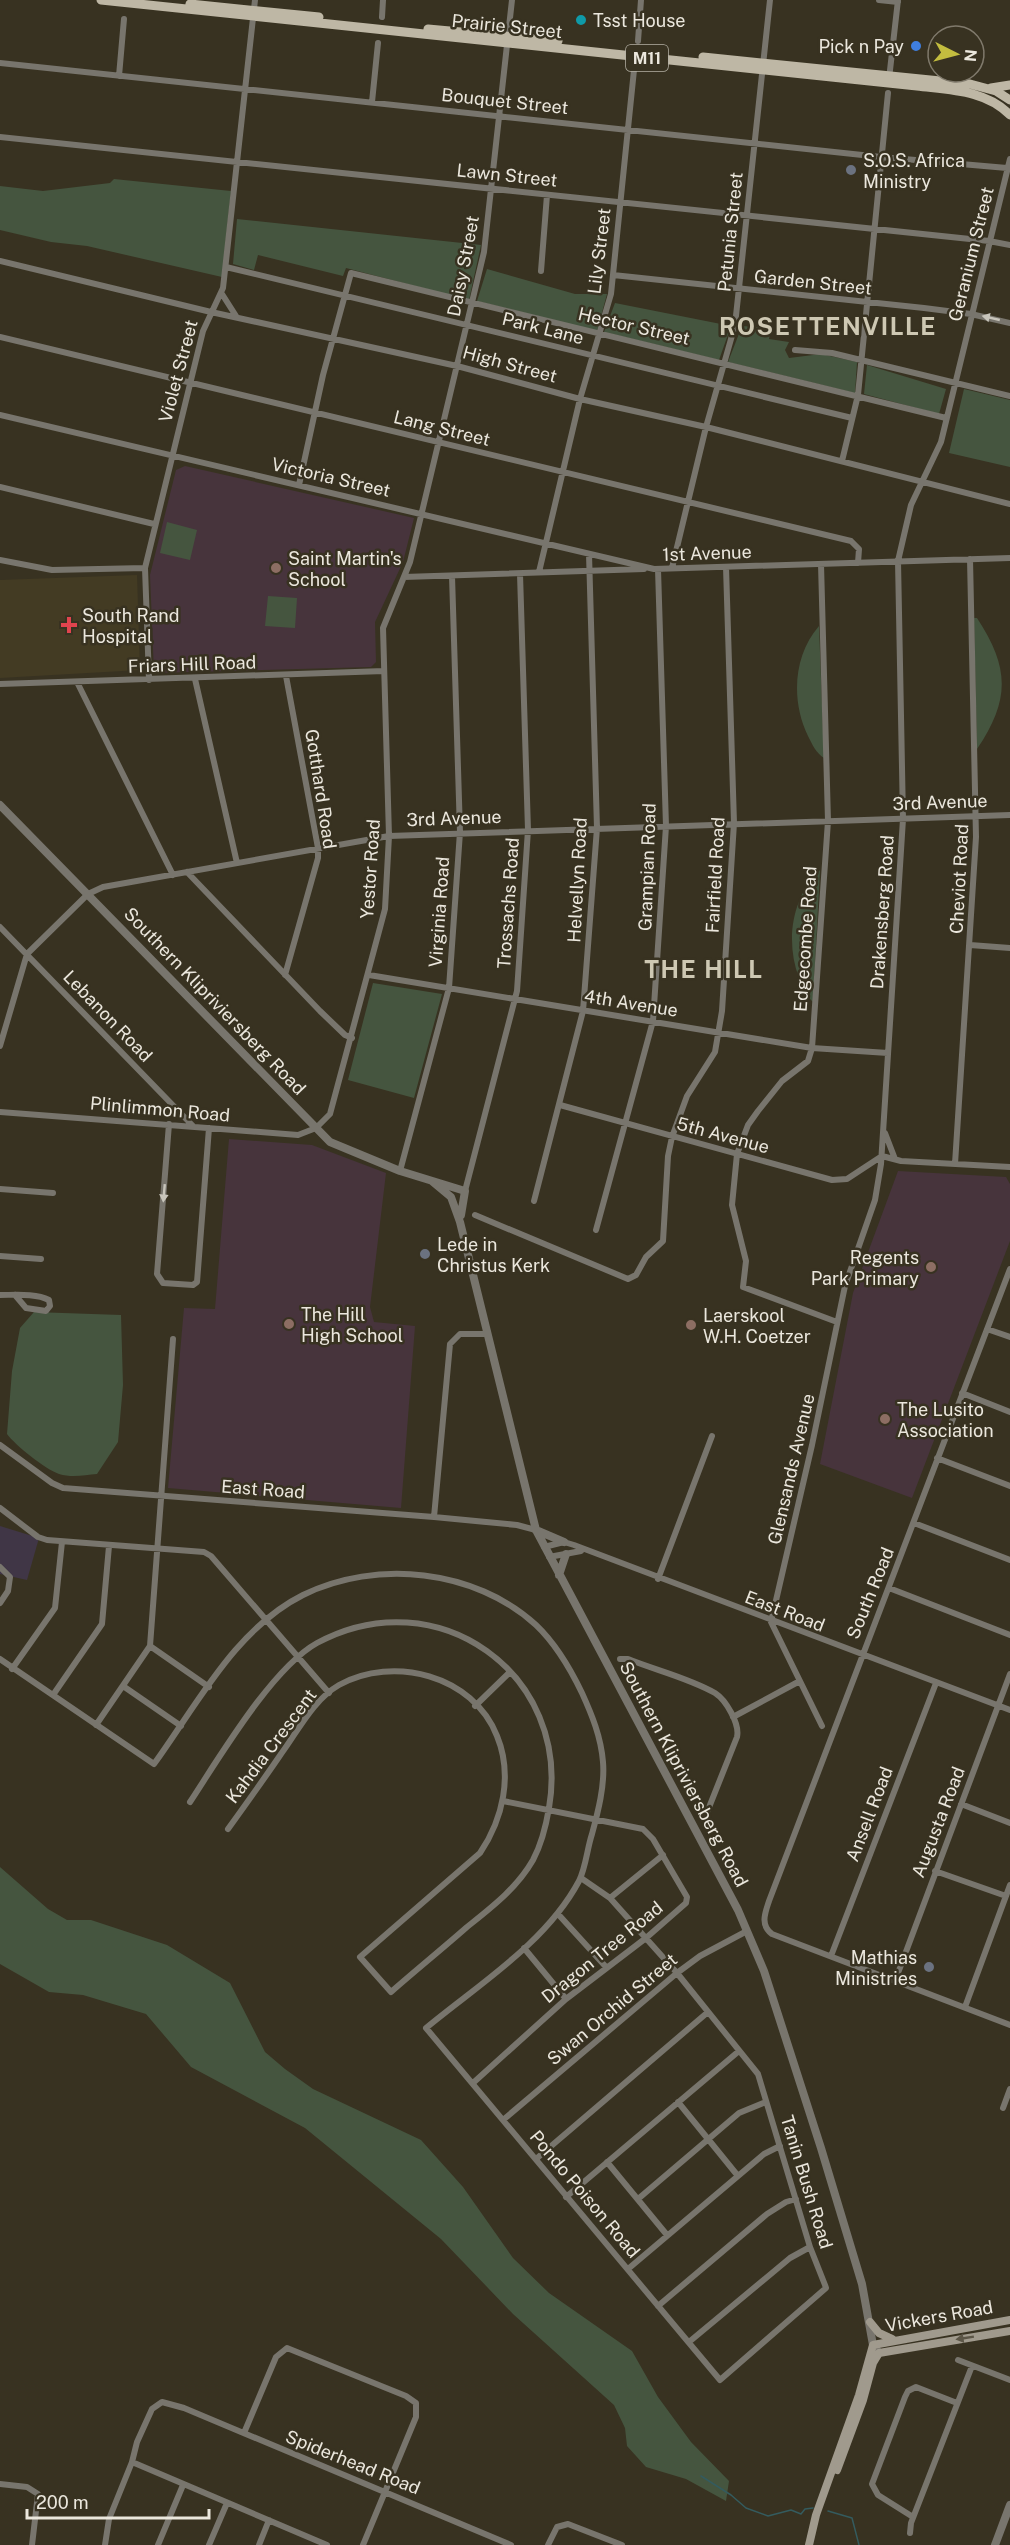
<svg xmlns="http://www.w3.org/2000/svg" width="1010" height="2545" font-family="'Public Sans',sans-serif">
<rect width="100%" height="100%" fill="#383221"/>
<path fill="#433b23" d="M 137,575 L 140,670 L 0,678 L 0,580 Z"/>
<path fill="#403646" d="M 0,1526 L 39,1538 L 27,1580 L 0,1574 Z"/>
<path fill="#47343c" d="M 185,466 L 414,518 L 403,562 L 375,622 L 376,662 L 371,667 L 154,673 L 150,575 L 176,470 Z
M 229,1139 L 312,1145 L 386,1173 L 370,1307 L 374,1322 L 415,1326 L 401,1508 L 168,1488 L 184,1308 L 215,1309 Z
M 898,1171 L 1006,1177 L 1010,1184 L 1010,1241 L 912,1498 L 820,1464 L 853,1293 Z"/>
<path fill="#45553f" d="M 114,179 L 231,191 L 222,277 L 87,246 L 51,242 L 0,230 L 0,186 L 43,191 L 110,183 Z
M 237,219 L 481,245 L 469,300 L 346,268 L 343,276 L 258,255 L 254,270 L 233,264 Z
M 487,269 L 575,294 L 607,294 L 597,331 L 477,301 Z
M 615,303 L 731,326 L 719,360 L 604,332 Z
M 742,326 L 771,328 L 769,339 L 789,342 L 785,350 L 789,358 L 821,354 L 857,362 L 855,393 L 728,362 Z
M 867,365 L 946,389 L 939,414 L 864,394 Z
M 964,389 L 1010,400 L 1010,467 L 949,453 Z
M 167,522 L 197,530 L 190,560 L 160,553 Z
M 268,596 L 297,598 L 295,628 L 265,626 Z
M 974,618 L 977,618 C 1010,668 1010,700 977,749 Z
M 819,626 L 824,758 C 816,753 812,744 808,736 C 791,701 793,656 819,626 Z
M 820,870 L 813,1002 C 806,996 803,986 799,978 C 785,941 792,897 820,870 Z
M 373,983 L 442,994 L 414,1098 L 348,1080 Z
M 34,1312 L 121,1315 L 123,1385 L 118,1442 L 97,1474 C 85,1475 72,1478 59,1474 C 45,1469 15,1445 7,1434 L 12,1371 L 20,1328 Z
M 0,1867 L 48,1909 L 67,1920 L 91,1920 L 167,1945 L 230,1983 L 265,2052 L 285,2069 L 313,2089 L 421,2140 L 463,2187 L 513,2258 L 549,2293 L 632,2351 L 658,2397 L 691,2442 L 729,2481 L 726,2501 L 686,2479 L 646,2467 L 627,2446 L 625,2428 L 614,2405 L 513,2314 L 441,2239 L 305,2128 L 191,2067 L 146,2014 L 83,1995 L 49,1992 L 0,1964 Z"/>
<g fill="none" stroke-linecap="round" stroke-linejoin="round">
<path stroke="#345b5e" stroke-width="1.5" d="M 701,2476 L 731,2495 L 746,2508 L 768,2516 L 791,2510 L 801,2514 L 805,2509 L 813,2508
M 828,2511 L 852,2518 L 859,2545"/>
<path stroke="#78756d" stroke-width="6" d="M 879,0 L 898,2
M 382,17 L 383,0
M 638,41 L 641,0
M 0,63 L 881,157 L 1007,168
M 119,76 L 124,19
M 889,79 L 898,0
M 372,102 L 378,43
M 0,137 L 989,241 L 1010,245
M 0,261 L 211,312 L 457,366 L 580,399 L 706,427 L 1010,504
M 226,267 L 852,418
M 541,271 L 547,195
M 613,275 L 924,308 L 971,314 L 1010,323
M 222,294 L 236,316
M 0,337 L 851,541 L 859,549 L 858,563
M 795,350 L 832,353 L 1010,396
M 0,415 L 654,569
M 842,461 L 858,395 L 888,93
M 299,485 L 323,375 L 351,273 L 946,418
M 0,487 L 154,524
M 0,560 L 52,570 L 145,568
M 821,564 L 828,821 L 812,1048 L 808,1061 L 782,1081 L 758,1111 L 748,1125 L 737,1154 L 732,1205 L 746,1261 L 743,1287 L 837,1322
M 672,568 L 706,427 L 735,325 L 770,0
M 654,569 L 1010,558
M 539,572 L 580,399 L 611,294 L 634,70
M 404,577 L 644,569
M 195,679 L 237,863
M 149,680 L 145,568 L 203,331 L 223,288 L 255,0
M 77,682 L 173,875
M 0,684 L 384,671
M 187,872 L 320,1011 L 345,1035 L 352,1038
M 0,927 L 193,1126
M 970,945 L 1010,948
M 285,975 L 318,858 L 318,848 L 286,676
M 369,975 L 812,1048 L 888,1053
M 0,1046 L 27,954 L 88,894 L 103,887 L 389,836 L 1010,815
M 560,1105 L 832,1180 L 847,1179 L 882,1156
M 0,1112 L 298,1135 L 316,1128 L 330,1114 L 385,909 L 389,836 L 383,628 L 410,562 L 484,252 L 512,0
M 169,1124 L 157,1274 L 163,1283 L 193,1285 L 197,1282 L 209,1128
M 885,1133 L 895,1159
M 882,1156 L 901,1161 L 1010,1167
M 955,1164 L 976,837 L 970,559
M 400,1171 L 449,988 L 460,832 L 452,576
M 0,1189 L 53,1193
M 465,1191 L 517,991 L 528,830 L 520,574
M 534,1201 L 583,1011 L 597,828 L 589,554
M 475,1215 L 628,1279 L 636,1275 L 646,1257 L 663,1241 L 668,1156 L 672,1137 L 687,1096 L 715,1052 L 722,1011 L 734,823 L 726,567
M 596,1230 L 653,1021 L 666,826 L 658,569
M 0,1256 L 41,1259
M 1010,1269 L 769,1901 C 765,1913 760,1925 772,1934 L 1010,2025
M 0,1295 C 15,1295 36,1293 49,1300 L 50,1306 L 46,1311 L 26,1308 L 15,1295
M 987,1329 L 1010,1337
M 962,1393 L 1010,1412
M 0,1445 L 52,1483 L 63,1488 L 434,1517 L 517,1525 L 536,1530
M 937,1458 L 1010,1486
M 0,1508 L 38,1537 L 47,1540 L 204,1552 L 211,1556 L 329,1693
M 434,1517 L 450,1344 L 460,1334 L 488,1334
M 914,1523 L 1010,1560
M 544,1547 L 564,1542 L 574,1545 L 1010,1710
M 549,1557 L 581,1551
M 0,1567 L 10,1577 L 8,1591 L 0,1603
M 658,1579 L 712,1436
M 889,1588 L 1010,1635
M 150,1646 L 209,1687
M 0,1659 L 154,1764 C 197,1705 235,1629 303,1595 C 376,1559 475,1569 536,1625 C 556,1644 570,1668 582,1693 C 592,1715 601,1737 603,1762 C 605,1785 598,1812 592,1834 C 587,1849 586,1867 579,1881 C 546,1943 479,1984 426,2028 L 720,2380 L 826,2288 L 825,2285 L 810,2247 L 758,2074 L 677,1973 L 610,1898 L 581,1878
M 620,1659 L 628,1659 C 655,1670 689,1678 715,1693 C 726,1700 740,1724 737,1737 L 704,1820
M 12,1669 L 55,1608 L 62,1542
M 123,1686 L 181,1726
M 53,1695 L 102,1624 L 109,1546
M 475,1706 L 510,1672
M 733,1717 L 798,1682
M 96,1725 L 150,1646 L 173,1339
M 822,1726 L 771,1622 L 812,1445 L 845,1286 L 875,1200 L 881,1164 L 903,819 L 898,561 L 911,505 L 941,442 L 1010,159
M 190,1802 C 219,1758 272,1668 317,1643 C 437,1578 572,1674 549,1808 C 546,1826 542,1843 533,1860 C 517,1888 492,1907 467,1927 C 442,1949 416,1970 391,1992 L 360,1957 L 480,1853 C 503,1819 513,1775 497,1736 C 473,1675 393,1655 339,1685 C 313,1700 298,1731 281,1754 C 264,1779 246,1804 228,1829
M 961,1804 L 1010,1823
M 935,1871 L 1006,1896
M 610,1898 L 663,1855
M 558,1914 L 606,1967
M 524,1948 L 566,1999
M 831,1956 L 936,1683
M 895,1981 L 1010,1674
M 965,2007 L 1010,1885
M 473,2083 L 566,1999 L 646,1938 L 686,1903 L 687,1897 L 653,1839 L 643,1829 L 503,1801
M 678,2102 L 738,2176
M 1003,2108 L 1010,2089
M 503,2120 L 677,1973 L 700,1956 L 747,1931
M 536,2159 L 708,2012
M 607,2162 L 667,2235
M 566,2197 L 739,2051
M 638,2199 L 739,2113 L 766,2102
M 628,2269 L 764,2154 L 780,2146
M 658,2306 L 767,2214 L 786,2202 L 796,2199
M 689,2342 L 790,2258 L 810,2247
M 958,2360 L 1010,2380
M 244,2433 L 276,2357 L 287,2348 L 406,2396 L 416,2403 L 416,2417 L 363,2545
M 132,2462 L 327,2545
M 0,2484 L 27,2487 L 38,2494 L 32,2545
M 913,2517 L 878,2495 L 872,2484 L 905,2397 L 908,2391 L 916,2387 L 957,2403
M 910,2533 L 911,2523 L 972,2366
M 105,2545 L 109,2519 L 132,2462 L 137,2442 L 152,2409 L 162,2402 L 184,2408 L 511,2545
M 158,2545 L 183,2485
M 209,2545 L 227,2503
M 259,2545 L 269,2520
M 548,2545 L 557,2527 L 568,2524 L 622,2545"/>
<path stroke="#78756d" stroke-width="8" d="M 0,805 L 330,1142 L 400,1171 L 465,1191 L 461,1215
M 433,1182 L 451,1197 L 460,1222 L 536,1530 L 738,1910 L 764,1971 L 821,2148 L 862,2284 L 873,2345 L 879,2353
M 536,1530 L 564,1542
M 559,1575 L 566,1554
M 995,2545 L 1010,2505"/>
<path stroke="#a09a8d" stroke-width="8" d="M 870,2322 L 879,2333 L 892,2339
M 837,2470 L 863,2400 L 873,2363 L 879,2353 L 1010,2331
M 809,2545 L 816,2515 L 859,2395 L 873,2345 L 1010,2320"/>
<path stroke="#beb7a5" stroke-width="9" d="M 101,0 L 917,86 C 950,90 986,90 1010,115
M 190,4 L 319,17
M 428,29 L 558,41
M 703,57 L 970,84 L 996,91 L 1010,100
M 991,88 L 1010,85"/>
</g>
<defs><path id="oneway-solid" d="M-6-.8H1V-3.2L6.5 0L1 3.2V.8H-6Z" transform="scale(1.5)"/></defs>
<g fill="#c8c5bb">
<use href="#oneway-solid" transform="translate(991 318) rotate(-167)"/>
<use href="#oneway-solid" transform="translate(164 1193) rotate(95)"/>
</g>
<use fill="#5c5647" href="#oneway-solid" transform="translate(965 2338) rotate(171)"/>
<circle fill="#0f9aa8" stroke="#383221" stroke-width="2" cx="581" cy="20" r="6"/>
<circle fill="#3f7fe0" stroke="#383221" stroke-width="2" cx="916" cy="46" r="6"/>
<g fill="#6b7280" stroke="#383221" stroke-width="2">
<circle cx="851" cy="170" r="6"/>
<circle cx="425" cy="1254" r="6"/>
<circle cx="929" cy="1967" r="6"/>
</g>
<g fill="#8d6e63" stroke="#383221" stroke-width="2">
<circle cx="276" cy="568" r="6"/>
<circle cx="931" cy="1267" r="6"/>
<circle cx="289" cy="1324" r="6"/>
<circle cx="691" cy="1325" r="6"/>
<circle cx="885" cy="1419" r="6"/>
</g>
<path fill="#e0444e" stroke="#383221" stroke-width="2" d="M66 616h6v6h6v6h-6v6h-6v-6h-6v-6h6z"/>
<g text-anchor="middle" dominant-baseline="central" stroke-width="5" stroke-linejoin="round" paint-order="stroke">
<rect fill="#383221" stroke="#b5b1a5" stroke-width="1.5" x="626" y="45" width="42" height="26" rx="4.5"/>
<g font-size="16" font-weight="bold" fill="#ebe7dd">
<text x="647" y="58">M11</text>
</g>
<g font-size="18" fill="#ebe7dd" stroke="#383221" text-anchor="start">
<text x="593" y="20">Tsst House</text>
<text x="904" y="46" text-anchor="end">Pick n Pay</text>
<text x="863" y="160">S.O.S. Africa<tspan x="863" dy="21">Ministry</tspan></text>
<text x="288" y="558">Saint Martin's<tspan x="288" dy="21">School</tspan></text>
<text x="82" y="615">South Rand<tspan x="82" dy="21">Hospital</tspan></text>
<text x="437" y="1244">Lede in<tspan x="437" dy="21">Christus Kerk</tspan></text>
<text x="919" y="1257" text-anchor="end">Regents<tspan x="919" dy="21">Park Primary</tspan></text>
<text x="301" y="1314">The Hill<tspan x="301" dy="21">High School</tspan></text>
<text x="703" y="1315">Laerskool<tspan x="703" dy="21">W.H. Coetzer</tspan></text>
<text x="897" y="1409">The Lusito<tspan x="897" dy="21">Association</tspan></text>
<text x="917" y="1957" text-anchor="end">Mathias<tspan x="917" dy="21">Ministries</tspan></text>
</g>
<g font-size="18" fill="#ebe7dd" stroke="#383221">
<text transform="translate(507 26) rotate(6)">Prairie Street</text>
<text transform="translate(505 101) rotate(6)">Bouquet Street</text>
<text transform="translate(507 175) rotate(6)">Lawn Street</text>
<text transform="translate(730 232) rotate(-84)">Petunia Street</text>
<text transform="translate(599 251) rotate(-83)">Lily Street</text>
<text transform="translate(971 254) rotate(-76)">Geranium Street</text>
<text transform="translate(463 266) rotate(-79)">Daisy Street</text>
<text transform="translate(813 282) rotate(6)">Garden Street</text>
<text transform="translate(634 326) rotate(13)">Hector Street</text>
<text transform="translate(543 328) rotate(14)">Park Lane</text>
<text transform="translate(510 364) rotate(15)">High Street</text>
<text transform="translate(178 371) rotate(-75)">Violet Street</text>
<text transform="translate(442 428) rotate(14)">Lang Street</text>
<text transform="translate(331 477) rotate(13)">Victoria Street</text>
<text transform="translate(707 553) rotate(-2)">1st Avenue</text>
<text transform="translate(192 664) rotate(-2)">Friars Hill Road</text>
<text transform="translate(321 789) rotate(81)">Gotthard Road</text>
<text transform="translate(940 802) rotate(-2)">3rd Avenue</text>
<text transform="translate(454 818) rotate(-2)">3rd Avenue</text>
<text transform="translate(647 867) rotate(-88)">Grampian Road</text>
<text transform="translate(370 869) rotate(-86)">Yestor Road</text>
<text transform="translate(715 875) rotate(-87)">Fairfield Road</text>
<text transform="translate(959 879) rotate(-87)">Cheviot Road</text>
<text transform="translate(577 880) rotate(-87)">Helvellyn Road</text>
<text transform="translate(508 903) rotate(-86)">Trossachs Road</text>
<text transform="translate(439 912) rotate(-86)">Virginia Road</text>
<text transform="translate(882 912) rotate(-86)">Drakensberg Road</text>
<text transform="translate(805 939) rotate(-86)">Edgecombe Road</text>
<text transform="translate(215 1001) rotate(46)">Southern Klipriviersberg Road</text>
<text transform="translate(631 1003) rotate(9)">4th Avenue</text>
<text transform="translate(108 1016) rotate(46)">Lebanon Road</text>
<text transform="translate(160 1109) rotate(5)">Plinlimmon Road</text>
<text transform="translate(723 1135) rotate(15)">5th Avenue</text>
<text transform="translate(791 1469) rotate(-77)">Glensands Avenue</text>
<text transform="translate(263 1489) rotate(4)">East Road</text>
<text transform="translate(870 1593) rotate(-68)">South Road</text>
<text transform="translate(785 1611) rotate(21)">East Road</text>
<text transform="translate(271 1746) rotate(-53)">Kahdia Crescent</text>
<text transform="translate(684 1774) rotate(62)">Southern Klipriviersberg Road</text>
<text transform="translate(869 1814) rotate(-69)">Ansell Road</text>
<text transform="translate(938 1822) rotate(-69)">Augusta Road</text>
<text transform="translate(602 1952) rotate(-39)">Dragon Tree Road</text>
<text transform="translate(612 2009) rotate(-40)">Swan Orchid Street</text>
<text transform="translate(807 2182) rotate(73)">Tanin Bush Road</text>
<text transform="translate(585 2194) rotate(50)">Pondo Poison Road</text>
<text transform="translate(939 2316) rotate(-10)">Vickers Road</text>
<text transform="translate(353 2462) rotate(22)">Spiderhead Road</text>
</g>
<g font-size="24" font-weight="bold" letter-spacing="1.5" fill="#cec8b3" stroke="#383221">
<text x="828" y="326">ROSETTENVILLE</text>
<text x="704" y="969">THE HILL</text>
</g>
</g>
<g transform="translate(956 54) rotate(96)"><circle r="28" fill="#383221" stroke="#807a6c" stroke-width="1.5"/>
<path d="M0-4.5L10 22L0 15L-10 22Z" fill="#c3bd3f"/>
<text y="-9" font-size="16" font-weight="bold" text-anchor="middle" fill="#ebe7dd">N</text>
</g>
<path d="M27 2509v9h182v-9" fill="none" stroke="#ebe7dd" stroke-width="3"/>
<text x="36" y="2509" font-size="18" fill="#ebe7dd" stroke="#383221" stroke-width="4.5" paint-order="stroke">200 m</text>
</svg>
